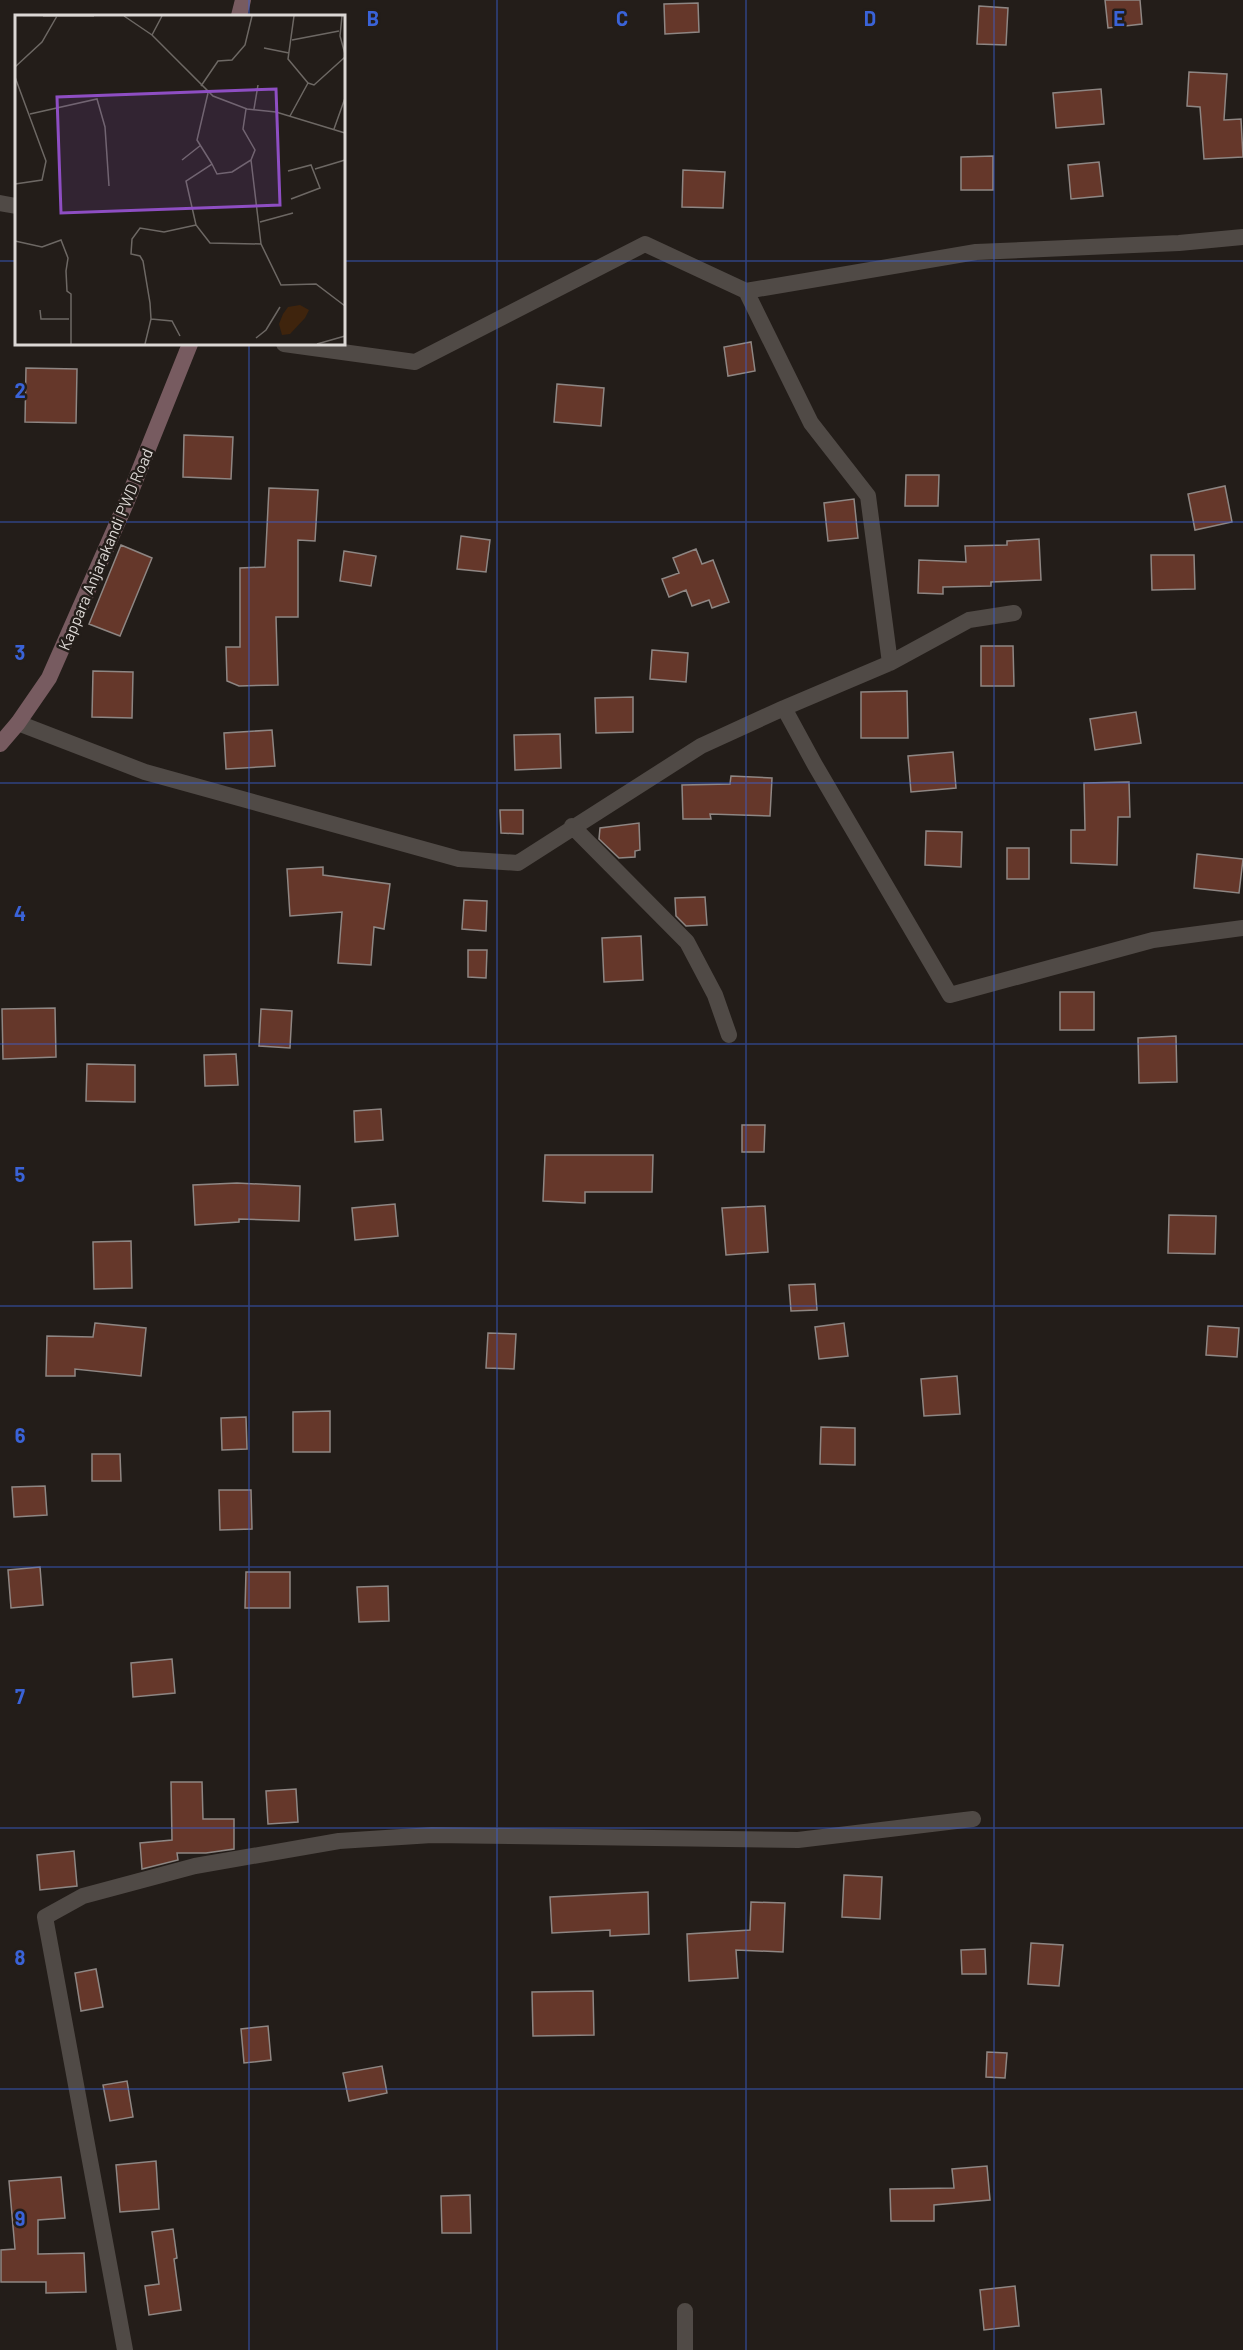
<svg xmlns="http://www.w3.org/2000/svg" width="1243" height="2350" font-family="Barlow,sans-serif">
<rect width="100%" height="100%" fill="#231d19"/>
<path fill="#65372a" stroke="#8e8683" stroke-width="1.5" d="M 1105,0 L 1140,0 L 1142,24 L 1108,28 Z
M 698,3 L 699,32 L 665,34 L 664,4 Z
M 979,6 L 1008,8 L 1006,45 L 977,44 Z
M 1189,72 L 1227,74 L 1224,120 L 1241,119 L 1243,157 L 1204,159 L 1200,107 L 1187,106 Z
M 1101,89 L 1104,124 L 1056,128 L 1053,93 Z
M 993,156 L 993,190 L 961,190 L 961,157 Z
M 1099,162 L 1103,196 L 1071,199 L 1068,165 Z
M 683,170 L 725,172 L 723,208 L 682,207 Z
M 751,342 L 755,371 L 728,376 L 724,347 Z
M 26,368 L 77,369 L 76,423 L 25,422 Z
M 557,384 L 604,388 L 601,426 L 554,422 Z
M 184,435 L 233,437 L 231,479 L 183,477 Z
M 906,475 L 939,475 L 938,506 L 905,506 Z
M 1225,486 L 1232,522 L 1195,530 L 1188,494 Z
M 269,488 L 318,490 L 315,541 L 298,540 L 298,617 L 276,617 L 278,685 L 239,686 L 227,681 L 226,647 L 240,647 L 240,568 L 265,567 Z
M 854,499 L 858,538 L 828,541 L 824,503 Z
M 461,536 L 490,540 L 486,572 L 457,569 Z
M 1039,539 L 1041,580 L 991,582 L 991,586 L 943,587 L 943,594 L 918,593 L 919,560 L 966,562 L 965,546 L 1007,545 L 1007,541 Z
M 121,545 L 152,558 L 120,636 L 89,624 Z
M 696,549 L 702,564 L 713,560 L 729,602 L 712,608 L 709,600 L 692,606 L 686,590 L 669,597 L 662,579 L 679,573 L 673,558 Z
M 344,551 L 376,556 L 371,586 L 340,581 Z
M 1151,555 L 1194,555 L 1195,589 L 1152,590 Z
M 981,646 L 1013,646 L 1014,686 L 981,686 Z
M 652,650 L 688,653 L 686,682 L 650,679 Z
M 93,671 L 133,672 L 132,718 L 92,717 Z
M 907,691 L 908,738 L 861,738 L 861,692 Z
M 633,697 L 633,732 L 596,733 L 595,698 Z
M 1136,712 L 1141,743 L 1095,750 L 1090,719 Z
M 272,730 L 275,766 L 226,769 L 224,733 Z
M 560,734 L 561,768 L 515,770 L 514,735 Z
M 953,752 L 956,788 L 911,792 L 908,756 Z
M 731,776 L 772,778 L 770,816 L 710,814 L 711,819 L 683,819 L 682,785 L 730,784 Z
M 1129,782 L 1130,817 L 1118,817 L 1117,865 L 1071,863 L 1071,830 L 1085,830 L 1084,783 Z
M 500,810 L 523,810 L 523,834 L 501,833 Z
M 639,823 L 640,850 L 635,851 L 635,857 L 619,858 L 599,839 L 600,828 Z
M 926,831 L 962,832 L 961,867 L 925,865 Z
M 1007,848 L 1029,848 L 1029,879 L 1007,879 Z
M 1197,854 L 1243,859 L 1239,893 L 1194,888 Z
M 323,867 L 323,875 L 390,884 L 384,929 L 374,927 L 371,965 L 338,963 L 342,912 L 290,916 L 287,869 Z
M 705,897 L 707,925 L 686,926 L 676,916 L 675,898 Z
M 464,900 L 487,901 L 486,931 L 462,929 Z
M 641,936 L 643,980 L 604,982 L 602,938 Z
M 468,950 L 487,950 L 486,978 L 468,977 Z
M 1060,992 L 1094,992 L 1094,1030 L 1060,1030 Z
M 55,1008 L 56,1057 L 3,1059 L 2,1009 Z
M 261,1009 L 292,1011 L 290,1048 L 259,1046 Z
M 1176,1036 L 1177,1082 L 1139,1083 L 1138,1038 Z
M 236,1054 L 238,1085 L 205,1086 L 204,1055 Z
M 87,1064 L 135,1065 L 135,1102 L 86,1101 Z
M 381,1109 L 383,1140 L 355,1142 L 354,1111 Z
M 742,1125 L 765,1125 L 764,1152 L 742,1152 Z
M 545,1155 L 653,1155 L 652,1192 L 585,1192 L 585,1203 L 543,1201 Z
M 237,1183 L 300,1186 L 299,1221 L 239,1219 L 239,1222 L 195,1225 L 193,1185 Z
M 395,1204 L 398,1236 L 355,1240 L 352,1208 Z
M 765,1206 L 768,1252 L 726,1255 L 722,1208 Z
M 1169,1215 L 1216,1216 L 1215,1254 L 1168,1253 Z
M 131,1241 L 132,1288 L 94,1289 L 93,1242 Z
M 815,1284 L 817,1310 L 791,1311 L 789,1285 Z
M 95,1323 L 146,1328 L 141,1376 L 75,1369 L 75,1376 L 46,1376 L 47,1336 L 93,1337 Z
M 844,1323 L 848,1356 L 819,1359 L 815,1327 Z
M 1208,1326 L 1239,1328 L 1237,1357 L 1206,1355 Z
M 488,1333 L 516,1334 L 514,1369 L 486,1368 Z
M 957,1376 L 960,1414 L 924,1416 L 921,1379 Z
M 330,1411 L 330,1452 L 293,1452 L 293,1412 Z
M 246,1417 L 247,1449 L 222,1450 L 221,1418 Z
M 821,1427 L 855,1428 L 855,1465 L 820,1464 Z
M 92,1454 L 120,1454 L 121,1481 L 92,1481 Z
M 45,1486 L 47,1515 L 14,1517 L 12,1487 Z
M 219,1490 L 251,1490 L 252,1529 L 220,1530 Z
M 40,1567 L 43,1605 L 11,1608 L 8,1570 Z
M 246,1572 L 290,1572 L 290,1608 L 245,1608 Z
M 388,1586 L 389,1621 L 359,1622 L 357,1587 Z
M 172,1659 L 175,1693 L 133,1697 L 131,1663 Z
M 171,1782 L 202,1782 L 203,1819 L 234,1819 L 234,1849 L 206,1853 L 177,1853 L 178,1860 L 142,1869 L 140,1843 L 172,1840 Z
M 296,1789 L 298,1822 L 268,1824 L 266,1791 Z
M 74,1851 L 77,1886 L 40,1890 L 37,1855 Z
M 844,1875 L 882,1877 L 880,1919 L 842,1917 Z
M 648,1892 L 649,1934 L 610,1936 L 610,1930 L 552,1933 L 550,1897 Z
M 751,1902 L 785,1903 L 783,1952 L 736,1950 L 738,1978 L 689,1981 L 687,1934 L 750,1930 Z
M 1031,1943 L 1063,1945 L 1059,1986 L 1028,1984 Z
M 985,1949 L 986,1974 L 962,1974 L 961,1950 Z
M 96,1969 L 103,2007 L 81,2011 L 75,1973 Z
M 593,1991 L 594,2035 L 533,2036 L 532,1992 Z
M 268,2026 L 271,2060 L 244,2063 L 241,2029 Z
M 987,2052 L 1007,2053 L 1005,2078 L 986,2077 Z
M 382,2066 L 387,2093 L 349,2101 L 343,2073 Z
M 127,2081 L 133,2117 L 110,2121 L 103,2085 Z
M 156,2161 L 159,2209 L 120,2212 L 116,2165 Z
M 987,2166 L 990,2200 L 934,2205 L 934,2221 L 891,2221 L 890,2189 L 954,2188 L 952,2169 Z
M 61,2177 L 65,2218 L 38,2220 L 38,2254 L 84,2253 L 86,2292 L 46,2293 L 46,2282 L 1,2282 L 1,2250 L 15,2249 L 9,2181 Z
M 470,2195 L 471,2233 L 442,2233 L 441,2196 Z
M 173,2229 L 177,2258 L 174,2259 L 181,2310 L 149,2315 L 145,2286 L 159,2284 L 152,2232 Z
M 1015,2286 L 1019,2326 L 984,2330 L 980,2290 Z"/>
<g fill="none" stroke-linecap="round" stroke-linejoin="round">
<path stroke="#504a46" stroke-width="16" d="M 0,203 L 16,206
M 746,291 L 976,252 L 1179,243 L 1243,237
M 284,344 L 415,362 L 645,244 L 746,291 L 811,423 L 868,496 L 890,663 L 784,708 L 815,765 L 950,995 L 1153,940 L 1243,928
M 890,663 L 969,620 L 1014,613
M 18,723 L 145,772 L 459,859 L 518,863 L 701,746 L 784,708
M 572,826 L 687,942 L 715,995 L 729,1035
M 685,2311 L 685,2350
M 125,2350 L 45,1917 L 83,1896 L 195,1866 L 339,1841 L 432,1835 L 798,1840 L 973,1819"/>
<path stroke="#775b60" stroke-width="16" d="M 239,16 L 243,0
M 0,744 L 18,723 L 49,678 L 127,501 L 190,344"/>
</g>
<path fill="none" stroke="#3a63d8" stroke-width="1.5" stroke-opacity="0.55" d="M 249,0 L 249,16M 497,0 L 497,2350M 746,0 L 746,2350M 994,0 L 994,2350M 0,261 L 16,261M 344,261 L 1243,261M 249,344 L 249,2350M 0,522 L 1243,522M 0,783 L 1243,783M 0,1044 L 1243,1044M 0,1306 L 1243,1306M 0,1567 L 1243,1567M 0,1828 L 1243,1828M 0,2089 L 1243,2089"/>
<g text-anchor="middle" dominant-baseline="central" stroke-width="5" stroke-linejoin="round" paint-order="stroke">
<g font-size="16" fill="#dcd8d5" stroke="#231d19">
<text transform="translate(105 549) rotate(-67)">Kappara Anjarakandi PWD Road</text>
</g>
</g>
<g transform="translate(15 15)">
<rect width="330" height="330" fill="#231d19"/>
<path d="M 285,290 L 294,295 L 290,303 L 275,319 L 267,320 L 264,309 L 268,299 L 273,292 Z" fill="#3f240d"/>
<path fill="none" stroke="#6d6864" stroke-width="1.5" d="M 28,1 L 79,1M 109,1 L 137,20 L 198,81 L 232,94 L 261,97 L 330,118M 279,1 L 273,44 L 293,68M 327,1 L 325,21 L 330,39M 137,20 L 147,1M 277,25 L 324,16M 249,33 L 274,38M 0,52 L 27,27 L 42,1M 0,62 L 31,146 L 27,165 L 0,169M 293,68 L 299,70 L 330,42M 186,71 L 203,46 L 217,45 L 230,30 L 237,1M 193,78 L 182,125 L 197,149M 231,94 L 228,114 L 240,135 L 236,145 L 217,157 L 202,159 L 197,149 L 171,166 L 181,210 L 195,228 L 246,229 L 266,270 L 301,269 L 330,291M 239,94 L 243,70M 15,99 L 82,84 L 90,112 L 94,171M 275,101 L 293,68M 319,114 L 330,83M 167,145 L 186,130M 236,145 L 246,229M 300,154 L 330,145M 273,156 L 296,150 L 305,173 L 276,184M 245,207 L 278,198M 0,226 L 27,232 L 46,225 L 53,243 L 51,256 L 52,276 L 56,279 L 56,329M 25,295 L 26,304 L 54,304M 136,304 L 157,306 L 165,321M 241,323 L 251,315 L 265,292M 130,329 L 136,304 L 135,288 L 128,246 L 125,241 L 116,239 L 117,224 L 125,213 L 149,217 L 181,210M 302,329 L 330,321"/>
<path fill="#8e4ec3" fill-opacity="0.15" stroke="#8e4ec3" stroke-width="3" d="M 261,74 L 265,190 L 46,198 L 42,82 Z"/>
<rect width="330" height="330" fill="none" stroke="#dcd8d5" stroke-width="3"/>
</g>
<g font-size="20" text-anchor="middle" font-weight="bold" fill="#3a63d8" stroke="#231d19" stroke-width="5" stroke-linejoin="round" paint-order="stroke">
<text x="373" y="26">B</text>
<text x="622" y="26">C</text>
<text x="870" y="26">D</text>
<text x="1119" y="26">E</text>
<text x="20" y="398">2</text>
<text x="20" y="660">3</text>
<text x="20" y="921">4</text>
<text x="20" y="1182">5</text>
<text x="20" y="1443">6</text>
<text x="20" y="1704">7</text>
<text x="20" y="1965">8</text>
<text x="20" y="2226">9</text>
</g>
</svg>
